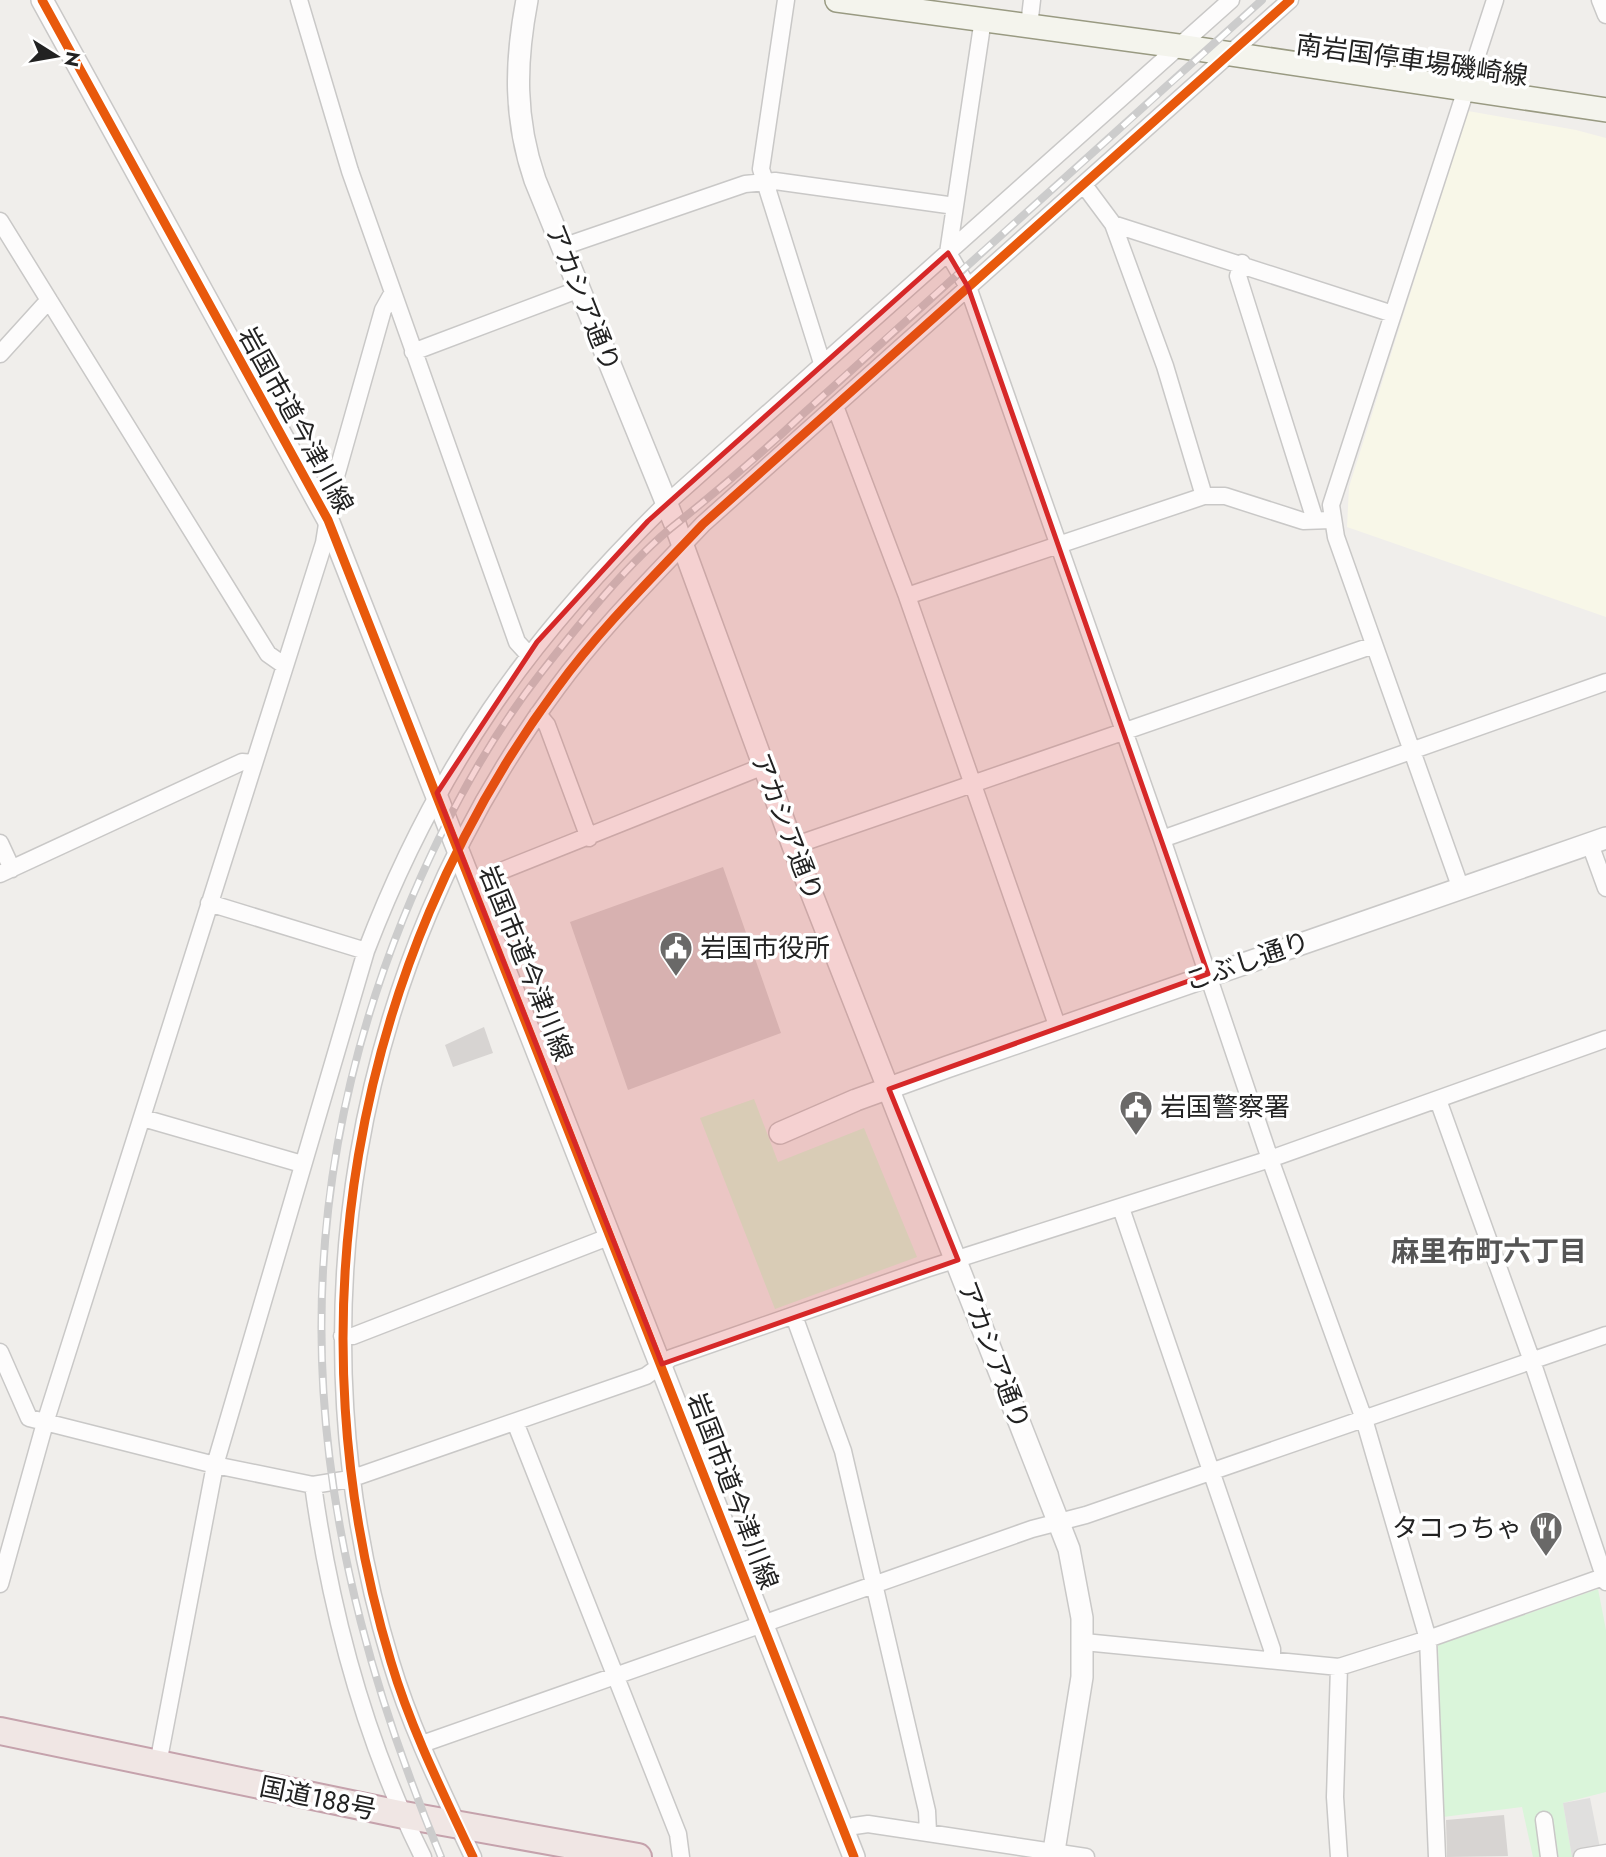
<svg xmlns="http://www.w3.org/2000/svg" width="1606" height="1857" font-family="Jost,'Noto Sans JP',sans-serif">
<rect width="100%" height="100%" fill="#f0eeeb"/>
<path fill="#f8f7e8" d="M 1468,111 L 1576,130 L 1606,138 L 1606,617 L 1347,527 L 1349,487 Z"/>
<path fill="#daf5da" d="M 754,1099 L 778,1162 L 864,1128 L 917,1257 L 775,1309 L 700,1118 Z
M 1598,1589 L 1606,1630 L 1606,1792 L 1563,1803 L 1572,1857 L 1533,1857 L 1522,1807 L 1443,1817 L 1438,1645 Z"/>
<path fill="#e0dfde" d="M 1590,1798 L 1600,1848 L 1572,1857 L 1563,1803 Z"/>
<path fill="#d7d4d2" d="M 723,867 L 781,1033 L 628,1090 L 570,922 Z
M 484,1027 L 493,1053 L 453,1067 L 445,1045 Z
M 1504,1815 L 1508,1856 L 1447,1857 L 1446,1820 Z"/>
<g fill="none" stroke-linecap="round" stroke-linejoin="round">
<defs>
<path id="minor" d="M 299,0 L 350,171 L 517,642 L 528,654
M 786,0 L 761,169 L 822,363
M 1600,0 L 1606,15
M 983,19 L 948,253 L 968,287 L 1162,839 L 1270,1159 L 1364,1419 L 1428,1639 L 1437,1857
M 1029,26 L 1032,0
M 1084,185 L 1113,224 L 1165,366 L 1204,496
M 0,221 L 268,654 L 285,666
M 1113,224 L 1393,314
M 562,247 L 745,184 L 775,181 L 955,206
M 1242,263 L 1238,276 L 1315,520
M 413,352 L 580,289
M 0,354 L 49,300
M 835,406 L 907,596 L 1058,1028
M 907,596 L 1204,496 L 1225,496 L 1303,521 L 1331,520
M 538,714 L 547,725 L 589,838
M 1162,839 L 1606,682
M 0,843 L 12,869
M 1590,844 L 1606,888
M 793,846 L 1374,645
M 0,874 L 242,762 L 254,763
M 471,883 L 764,766
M 1461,889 L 1336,537 L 1331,505 L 1495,0
M 209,903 L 366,951
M 1438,1100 L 1532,1361 L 1606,1582
M 143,1118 L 302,1164
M 1121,1208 L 1272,1649 L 1272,1660
M 794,1316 L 843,1451 L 927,1811 L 928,1832
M 342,1336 L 353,1336 L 611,1236
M 0,1352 L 29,1418 L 215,1465 L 313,1485 L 350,1479 L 646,1376 L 671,1358 L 926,1269 L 1270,1159 L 1606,1039
M 515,1422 L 678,1834 L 681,1857
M 313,1485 C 331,1614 365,1741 423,1857
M 0,1584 L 45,1423 L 324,543 L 333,487 L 383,310 L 393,292
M 1084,1642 L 1339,1667 L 1428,1639 L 1606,1576
M 422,1744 L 1032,1529 L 1086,1515 L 1606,1335
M 158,1764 L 215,1465 L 366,951 C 436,768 527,640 666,504 L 1231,0
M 1544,1820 L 1549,1857
M 845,1831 L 854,1826 L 868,1824 L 1086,1857
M 473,1857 C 443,1793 411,1729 391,1662 C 290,1329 350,968 557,688 C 600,629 653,577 703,524 L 1290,0
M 1339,1857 L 1335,1797 L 1339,1667
M 1582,1857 L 1606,1853"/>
<path id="tertiary" d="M 42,0 L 328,520 L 854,1857
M 527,0 C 515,63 514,119 535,180 L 675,524 L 793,846 L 1069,1549 L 1082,1618 L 1082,1677 L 1053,1857
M 780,1133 L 856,1100 L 947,1067 L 1606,838"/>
<path id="secondary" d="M 837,0 L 1178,46 L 1606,110"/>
<path id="trunk" d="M 0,1731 L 404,1815 L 638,1857"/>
</defs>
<use href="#minor" stroke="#c9c8c7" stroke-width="19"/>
<use href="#tertiary" stroke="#c9c8c7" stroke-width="24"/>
<use href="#secondary" stroke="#999a82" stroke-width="26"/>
<use href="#trunk" stroke="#c5a2ac" stroke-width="30"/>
<use href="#minor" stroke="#fdfcfc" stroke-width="16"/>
<use href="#tertiary" stroke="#fdfcfc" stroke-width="21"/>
<use href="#secondary" stroke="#f4f4ed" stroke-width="23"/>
<use href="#trunk" stroke="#f0e6e4" stroke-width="26"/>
<defs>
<path id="rail" d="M 441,1857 C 309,1540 272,1244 403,919 C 438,833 483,747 540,674 C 576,628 630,560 676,524 C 720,489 762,453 803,414 C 955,275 1110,139 1262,0"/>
</defs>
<use href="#rail" stroke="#ccc" stroke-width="8"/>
<use href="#rail" stroke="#fff" stroke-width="5" stroke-dasharray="16" stroke-linecap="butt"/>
<defs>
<path id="cycleway" d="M 42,0 L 328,520 L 854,1857
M 473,1857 C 443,1793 411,1729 391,1662 C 290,1329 350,968 557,688 C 600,629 653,577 703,524 L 1290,0"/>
</defs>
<use href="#cycleway" stroke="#fff" stroke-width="13"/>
<use href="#cycleway" stroke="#e8590c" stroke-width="9"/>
</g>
<path fill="#d62828" fill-opacity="0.2" stroke="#d62828" stroke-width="5" stroke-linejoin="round" d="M 948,253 L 968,287 L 1208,974 L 889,1089 L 958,1260 L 662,1364 L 437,793 L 537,642 L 648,521 Z"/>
<defs>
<symbol id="civic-pin" viewBox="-11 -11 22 30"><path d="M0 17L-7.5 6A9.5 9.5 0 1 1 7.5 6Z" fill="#6a6968" stroke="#fff"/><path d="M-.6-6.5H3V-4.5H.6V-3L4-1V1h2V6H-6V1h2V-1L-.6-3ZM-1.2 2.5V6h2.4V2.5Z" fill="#fff"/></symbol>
<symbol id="restaurant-pin" viewBox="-11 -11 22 30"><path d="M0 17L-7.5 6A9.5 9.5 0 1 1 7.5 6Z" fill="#6a6968" stroke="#fff"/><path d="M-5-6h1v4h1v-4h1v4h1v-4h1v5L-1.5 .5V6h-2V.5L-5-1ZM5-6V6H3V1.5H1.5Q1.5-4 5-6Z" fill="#fff"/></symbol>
</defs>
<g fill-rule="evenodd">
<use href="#civic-pin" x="657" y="929" width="38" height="52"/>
<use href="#civic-pin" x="1117" y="1088" width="38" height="52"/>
<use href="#restaurant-pin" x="1527" y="1509" width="38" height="52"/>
</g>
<g text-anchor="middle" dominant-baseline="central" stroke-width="7" stroke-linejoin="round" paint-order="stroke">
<g font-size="26" fill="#222" stroke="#fff">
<text transform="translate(1412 60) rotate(8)">南岩国停車場磯崎線</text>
<text transform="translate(583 298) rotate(68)">アカシア通り</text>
<text transform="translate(296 420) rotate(61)">岩国市道今津川線</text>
<text transform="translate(787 827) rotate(69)">アカシア通り</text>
<text transform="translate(1247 961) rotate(-19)">こぶし通り</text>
<text transform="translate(526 963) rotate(68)">岩国市道今津川線</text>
<text transform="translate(994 1355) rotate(69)">アカシア通り</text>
<text transform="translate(733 1491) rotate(69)">岩国市道今津川線</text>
<text transform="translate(318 1798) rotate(12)">国道188号</text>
</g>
<g font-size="26" fill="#222" stroke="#fff" text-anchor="start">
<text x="700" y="948">岩国市役所</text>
<text x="1160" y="1107">岩国警察署</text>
<text x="1522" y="1528" text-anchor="end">タコっちゃ</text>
</g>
<g font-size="28" font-weight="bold" fill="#555" stroke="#fff">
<text x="1489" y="1251">麻里布町六丁目</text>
</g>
</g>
<g transform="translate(56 56) rotate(101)" stroke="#ffffff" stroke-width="5" paint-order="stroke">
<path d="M0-5L12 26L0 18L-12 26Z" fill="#222222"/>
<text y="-10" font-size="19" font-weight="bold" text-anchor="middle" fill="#222222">N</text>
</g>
</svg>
